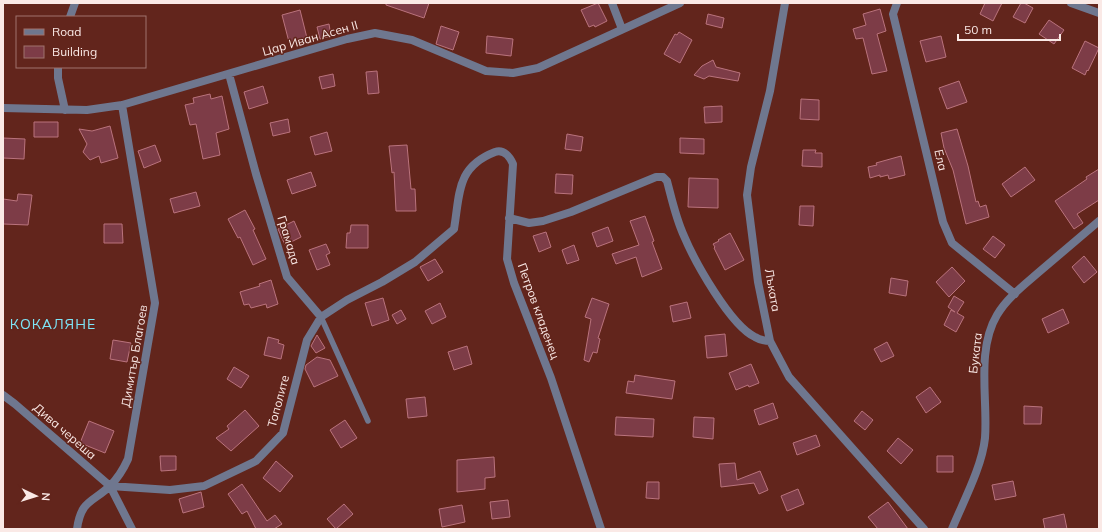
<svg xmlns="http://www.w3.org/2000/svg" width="1102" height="532" font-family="Mulish,sans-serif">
<rect width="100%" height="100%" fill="#62251c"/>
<path fill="#7d3c47" stroke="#ba737d" d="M 386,3 L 429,3 L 424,18 L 386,5 Z
M 598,3 L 607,21 L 595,27 L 594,25 L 589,27 L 581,10 Z
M 985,3 L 1002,3 L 993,21 L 980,14 Z
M 1021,3 L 1024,3 L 1033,8 L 1025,23 L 1013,17 Z
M 880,9 L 886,31 L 877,34 L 887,71 L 872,74 L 863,38 L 856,39 L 853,29 L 866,25 L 863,14 Z
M 300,10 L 307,38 L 289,42 L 282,15 Z
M 708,14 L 724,18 L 722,28 L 706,24 Z
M 1049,20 L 1064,30 L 1054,44 L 1039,34 Z
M 329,24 L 331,36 L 320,39 L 317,27 Z
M 441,26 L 459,32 L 453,50 L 436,44 Z
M 679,32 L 692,40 L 680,63 L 664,54 L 675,34 L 677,35 Z
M 487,36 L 513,39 L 511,56 L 486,53 Z
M 941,36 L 946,57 L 926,62 L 920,41 Z
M 1085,41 L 1099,48 L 1088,71 L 1087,70 L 1085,75 L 1072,68 Z
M 713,60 L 716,67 L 740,73 L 738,81 L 709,76 L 704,79 L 694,75 L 702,66 Z
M 377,71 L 379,93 L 368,94 L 366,72 Z
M 333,74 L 335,86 L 322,89 L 319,77 Z
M 959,81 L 967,102 L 947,109 L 939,88 Z
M 263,86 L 268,103 L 249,109 L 244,92 Z
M 210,94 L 211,99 L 222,96 L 229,129 L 216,133 L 220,155 L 203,159 L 196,124 L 190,125 L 185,105 L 194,103 L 193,98 Z
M 801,99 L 819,100 L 819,120 L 800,119 Z
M 722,106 L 722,122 L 705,123 L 704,107 Z
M 288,119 L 290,132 L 273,136 L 270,123 Z
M 34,122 L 58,122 L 58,137 L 34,137 Z
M 110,126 L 118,158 L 101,163 L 99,156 L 90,160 L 83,152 L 87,144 L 79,129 L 92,131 Z
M 957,129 L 968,166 L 976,202 L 978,201 L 980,207 L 986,205 L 989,217 L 966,224 L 953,170 L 944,148 L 941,133 Z
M 327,132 L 332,151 L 315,155 L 310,137 Z
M 567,134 L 583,137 L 581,151 L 565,149 Z
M 3,138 L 25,139 L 24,159 L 3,158 Z
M 680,138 L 704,139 L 704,154 L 680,153 Z
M 155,145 L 161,161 L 144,168 L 138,151 Z
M 407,145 L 411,189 L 415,189 L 416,211 L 396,211 L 394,172 L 392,173 L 389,146 Z
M 803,150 L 816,150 L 815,153 L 822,153 L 822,167 L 802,166 Z
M 901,156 L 905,175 L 889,179 L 888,175 L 880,177 L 880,175 L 870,178 L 868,167 L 877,165 L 876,163 Z
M 1025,167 L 1035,180 L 1011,197 L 1002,184 Z
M 1099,169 L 1099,200 L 1077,214 L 1083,223 L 1074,229 L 1055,201 L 1087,179 L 1086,177 Z
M 311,172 L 316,186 L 292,194 L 287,180 Z
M 556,174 L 573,175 L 572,194 L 555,193 Z
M 689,178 L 718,179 L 718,208 L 688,207 Z
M 196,192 L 200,206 L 174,213 L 170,199 Z
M 18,194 L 32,195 L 28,225 L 3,224 L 3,199 L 17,201 Z
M 800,206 L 814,206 L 813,226 L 799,225 Z
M 245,210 L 255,229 L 253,230 L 266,259 L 253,265 L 240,237 L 238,238 L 228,219 Z
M 645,216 L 654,241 L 652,242 L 662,269 L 642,277 L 636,257 L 616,264 L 612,254 L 639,245 L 630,221 Z
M 294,221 L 301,237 L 285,245 L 278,229 Z
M 104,224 L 122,224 L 123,243 L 104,243 Z
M 351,225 L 368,225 L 368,248 L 346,248 L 347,233 L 350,233 Z
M 608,227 L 613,241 L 597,247 L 592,233 Z
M 546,232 L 551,247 L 539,252 L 533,236 Z
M 730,233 L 744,260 L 725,270 L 714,248 L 715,247 L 713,244 L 719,241 L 718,240 Z
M 993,236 L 1005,245 L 995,258 L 983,249 Z
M 326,244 L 330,253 L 326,255 L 330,265 L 317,270 L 309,250 Z
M 574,245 L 579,260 L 567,264 L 562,250 Z
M 1084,256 L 1097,272 L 1084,283 L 1072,267 Z
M 435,259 L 443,272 L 428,281 L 420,267 Z
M 952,267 L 965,281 L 949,297 L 936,282 Z
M 891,278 L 908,281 L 906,296 L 889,293 Z
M 271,280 L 278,304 L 267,308 L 266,304 L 251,308 L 249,304 L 244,305 L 240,292 L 260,286 L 259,284 Z
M 954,296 L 964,302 L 957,313 L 964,317 L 956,332 L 944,325 L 951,310 L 955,312 L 948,307 Z
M 383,298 L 389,320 L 372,326 L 365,303 Z
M 592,298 L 609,304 L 598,338 L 600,339 L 597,353 L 593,352 L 589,362 L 584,360 L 591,319 L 585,317 Z
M 687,302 L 691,318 L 673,322 L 670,306 Z
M 440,303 L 446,317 L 432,324 L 425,311 Z
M 1063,309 L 1069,323 L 1048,333 L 1042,319 Z
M 401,310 L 406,319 L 397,324 L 392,315 Z
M 725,334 L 727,356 L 707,358 L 705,336 Z
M 317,335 L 325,348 L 316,353 L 311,346 Z
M 268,337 L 279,340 L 278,343 L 284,345 L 281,359 L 264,355 Z
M 113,340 L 131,343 L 127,362 L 110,359 Z
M 887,342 L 894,356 L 881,362 L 874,349 Z
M 467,346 L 472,364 L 454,370 L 448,352 Z
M 317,357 L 330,360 L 338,376 L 314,387 L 305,369 L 306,365 Z
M 751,364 L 759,383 L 749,387 L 748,385 L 736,390 L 729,373 Z
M 234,367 L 249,376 L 241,388 L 227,379 Z
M 635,375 L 675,381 L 672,399 L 626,393 L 628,381 L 634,382 Z
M 930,387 L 941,402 L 926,413 L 916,397 Z
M 425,397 L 427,416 L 408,418 L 406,399 Z
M 773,403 L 778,418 L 759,425 L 754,410 Z
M 1024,406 L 1042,407 L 1041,424 L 1024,424 Z
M 245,410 L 259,426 L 231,451 L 216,438 L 229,429 L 227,426 Z
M 862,411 L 873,420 L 865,430 L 854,421 Z
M 616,417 L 654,419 L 653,437 L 615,435 Z
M 694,417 L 714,418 L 713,439 L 693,437 Z
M 345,420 L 357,438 L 341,448 L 330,430 Z
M 89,421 L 114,431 L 105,453 L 80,443 Z
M 816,435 L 820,446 L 797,455 L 793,443 Z
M 898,438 L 913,450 L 901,464 L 887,451 Z
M 160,456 L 176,456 L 176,470 L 161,471 Z
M 937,456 L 953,456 L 953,472 L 937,472 Z
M 494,457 L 495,477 L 485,478 L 485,489 L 457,492 L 457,460 Z
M 276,461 L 293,476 L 280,492 L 263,478 Z
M 735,463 L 737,480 L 760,471 L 768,490 L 759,494 L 754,483 L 721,487 L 719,464 Z
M 1013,481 L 1016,496 L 995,500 L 992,485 Z
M 647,482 L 659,482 L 659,499 L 646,498 Z
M 242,484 L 267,521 L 275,515 L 282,524 L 274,529 L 256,529 L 247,511 L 242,514 L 228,494 Z
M 798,489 L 804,504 L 787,511 L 781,496 Z
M 201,492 L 204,507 L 183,513 L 179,499 Z
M 508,500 L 510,517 L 492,519 L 490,502 Z
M 888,502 L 908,529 L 878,529 L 868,517 Z
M 344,504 L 353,514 L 336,529 L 327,519 Z
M 462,505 L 465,522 L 442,527 L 439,509 Z
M 1064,514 L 1067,529 L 1045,529 L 1043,519 Z"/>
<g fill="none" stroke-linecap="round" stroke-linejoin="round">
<path stroke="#6f778f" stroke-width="5.5" d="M 321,317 L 368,421"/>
<path stroke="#6f778f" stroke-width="8" d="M 612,3 L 622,29
M 785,3 L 770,91 L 751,167 L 747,195 L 758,282 L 770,341 L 789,377 L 924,529
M 897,3 L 893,14 L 943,222 L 952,243 L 1015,294
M 1071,3 L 1099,13
M 70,17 L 75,3
M 58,67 L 58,78 L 65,110
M 229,74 L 256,174 L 287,277 L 321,317
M 3,108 L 87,110 L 122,105 L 347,39 L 375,33 L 412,40 L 486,71 L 513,73 L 538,68 L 680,3
M 509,218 L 529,223 L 543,221 L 571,212 L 656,177 L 663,177 L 667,181 C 672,200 676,219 684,236 C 695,262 730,325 755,337 C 760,340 764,341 770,341
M 3,395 L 15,404 L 110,486 L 132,529
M 110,486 L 170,490 L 204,486 L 256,461 L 283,433 L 307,340 L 321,317 L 347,300 L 382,282 L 415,262 L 454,229 C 460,194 456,167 495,152 C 504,149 510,157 513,164 L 507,259 L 514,283 L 551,378 L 601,529
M 77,529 C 81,500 92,503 110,486 C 118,478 123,470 128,459 L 155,303 L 122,105
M 952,529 C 963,502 982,467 985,438 C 988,400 976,350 997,315 C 1007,298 1024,285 1039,272 C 1059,255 1079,238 1099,221"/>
</g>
<g text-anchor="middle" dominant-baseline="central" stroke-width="3" stroke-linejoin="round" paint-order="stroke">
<g font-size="12" fill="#fae9e6" stroke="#62251c">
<text transform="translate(310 38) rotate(-16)">Цар Иван Асен II</text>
<text transform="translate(941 160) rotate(77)">Ела</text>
<text transform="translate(289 240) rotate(73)">Грамада</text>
<text transform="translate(773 290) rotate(80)">Лъката</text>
<text transform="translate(539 311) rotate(70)">Петров кладенец</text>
<text transform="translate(975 353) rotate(-83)">Буката</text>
<text transform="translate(134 356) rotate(-80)">Димитър Благоев</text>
<text transform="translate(278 401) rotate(-75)">Тополите</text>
<text transform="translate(65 431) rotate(41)">Дива череша</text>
</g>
<g font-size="14" letter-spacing="1" fill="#7de5f7" stroke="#62251c">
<text x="53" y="324">КОКАЛЯНЕ</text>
</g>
</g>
<rect width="1102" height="532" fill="none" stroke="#fae9e6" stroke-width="8"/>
<rect x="16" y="16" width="130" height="52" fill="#62251c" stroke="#9f736d"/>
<rect x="24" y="29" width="20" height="6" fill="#6f778f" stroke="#9f736d"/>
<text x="52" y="36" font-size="12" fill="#fae9e6">Road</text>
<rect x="24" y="46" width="20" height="12" fill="#7d3c47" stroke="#9f736d"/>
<text x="52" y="56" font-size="12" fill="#fae9e6">Building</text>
<g transform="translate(36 496) rotate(94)" stroke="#62251c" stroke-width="3" paint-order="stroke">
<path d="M0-3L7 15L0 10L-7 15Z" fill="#fae9e6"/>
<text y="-6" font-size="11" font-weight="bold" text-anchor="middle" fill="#fae9e6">N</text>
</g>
<path d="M958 34v6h102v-6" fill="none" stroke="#fae9e6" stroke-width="2"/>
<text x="964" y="34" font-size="12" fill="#fae9e6" stroke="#62251c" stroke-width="3" paint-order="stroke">50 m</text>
</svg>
